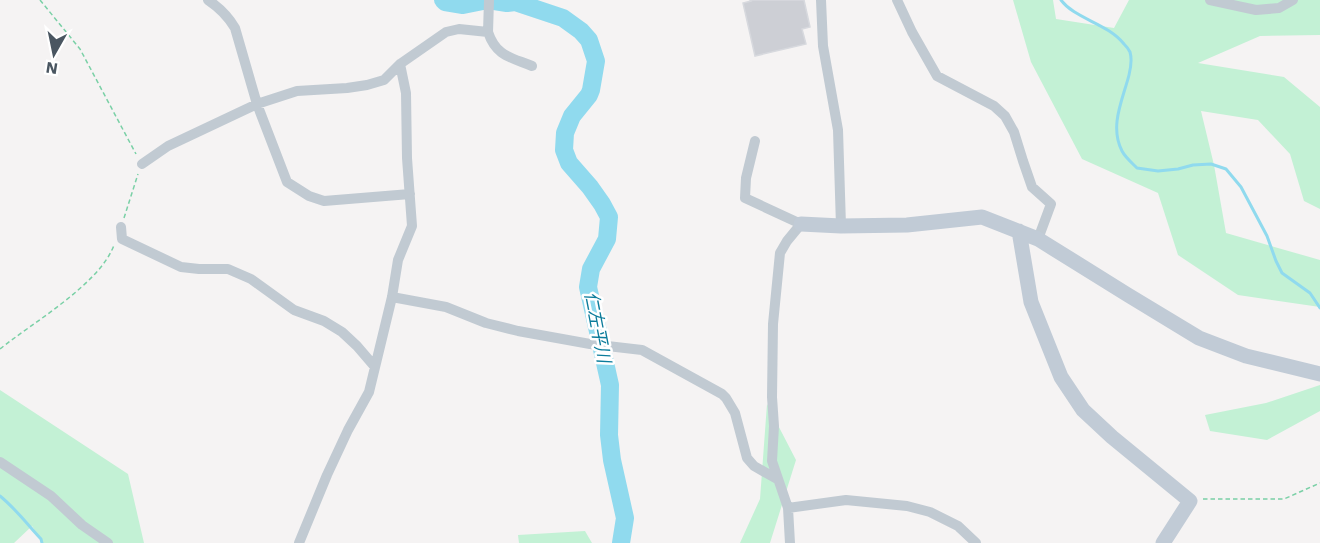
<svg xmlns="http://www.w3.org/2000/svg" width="1320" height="543" font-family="'Work Sans','Noto Sans JP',sans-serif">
<rect width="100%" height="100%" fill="#f5f3f3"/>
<path fill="#c3f1d5" d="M 1013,0 L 1053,0 L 1056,19 L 1114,28 L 1129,0 L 1320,0 L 1320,35 L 1260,36 L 1198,63 L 1284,77 L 1320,107 L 1320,209 L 1304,201 L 1290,154 L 1258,120 L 1201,111 L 1214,165 L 1226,233 L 1320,260 L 1320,307 L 1238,295 L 1178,255 L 1158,193 L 1082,159 L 1031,62 Z
M 1320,385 L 1320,411 L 1267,440 L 1210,431 L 1205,415 L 1266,403 Z
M 0,390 L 128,474 L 144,543 L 43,543 L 32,526 L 14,543 L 0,543 Z
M 767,404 L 796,460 L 770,543 L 740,543 L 760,499 Z
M 585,531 L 592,543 L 519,543 L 518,535 Z"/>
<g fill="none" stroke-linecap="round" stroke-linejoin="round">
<path stroke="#90daee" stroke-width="3" d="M 1061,0 C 1075,19 1107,23 1124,44 C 1126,46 1129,50 1130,52 C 1132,59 1131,67 1129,75 C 1123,99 1109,126 1122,151 C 1125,157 1132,163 1137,168 L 1158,171 L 1178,169 L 1193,165 L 1211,164 L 1226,169 L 1241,187 L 1267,236 L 1276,261 L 1282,273 L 1310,293 L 1320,308
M 0,496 C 16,509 27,524 41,539 L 42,543"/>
<path stroke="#90daee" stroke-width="18" d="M 443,0 L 445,2 L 463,5 L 488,0 L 507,3 L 515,2 L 563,18 L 581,31 L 589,40 L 596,61 L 591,90 L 589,95 L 572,116 L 565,133 L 564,150 L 569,163 L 590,187 L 602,204 L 609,217 L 607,239 L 591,269 L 588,287 L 610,385 L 609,435 L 612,460 L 625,518 L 621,543"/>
</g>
<path fill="#cdcfd5" stroke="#d7d9de" stroke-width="1.5" d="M 750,0 L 804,0 L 810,27 L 802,29 L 806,44 L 755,56 L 743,3 L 751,1 Z"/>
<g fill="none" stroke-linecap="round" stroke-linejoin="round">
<path stroke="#7ad0a6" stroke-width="1.5" stroke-dasharray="4.5 3" stroke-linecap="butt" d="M 40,0 L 80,49 L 136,154
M 124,218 L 138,174
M 0,349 C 32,323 100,284 114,245
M 1203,499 L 1284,499 L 1320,483"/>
<path stroke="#c1cad2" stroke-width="10" d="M 208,0 C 220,8 228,16 235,28 L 257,104 L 287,182 L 309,196 L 324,201 L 410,194
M 821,0 L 823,46 L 838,130 L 841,226
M 897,0 L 912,32 L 937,76 L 994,106 L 1005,116 L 1014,132 L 1023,161 L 1032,187 L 1051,204 L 1038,239
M 1210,0 L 1256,10 L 1279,8 L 1293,0
M 488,32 C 496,56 510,57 532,66
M 755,141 L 746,178 L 745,198 L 801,224 L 787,241 L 780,253 L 773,324 L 772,397 L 774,426 L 772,461 L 788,508 L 790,543
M 142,164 L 168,146 L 257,104 L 297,91 L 347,88 L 367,85 L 384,80 L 400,64 L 446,32 L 459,29 L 488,32 L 489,0
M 121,227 L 122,239 L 181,267 L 199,269 L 228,269 L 251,279 L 294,310 L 324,321 L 342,332 L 357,346 L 375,367
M 392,297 L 446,307 L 486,323 L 518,331 L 590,344 L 642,350 L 722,394 L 726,398 L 735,413 L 747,458 L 754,466 L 777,479
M 0,462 L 51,496 L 82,525 L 108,543
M 788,508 L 846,500 L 907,506 L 930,512 L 958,526 L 976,543
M 299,543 L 327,475 L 348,430 L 369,392 L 392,297 L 398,260 L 412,226 L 407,158 L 406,93 L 400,64"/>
<path stroke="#c1cbd6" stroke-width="15" d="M 801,224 L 841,226 L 907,225 L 982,217 L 1038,239 L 1128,295 L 1199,338 L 1246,356 L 1320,374
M 1019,231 L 1031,302 L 1061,377 L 1083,410 L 1112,437 L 1190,501 L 1163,543"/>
</g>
<g text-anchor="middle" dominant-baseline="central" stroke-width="5" stroke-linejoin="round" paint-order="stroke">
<g font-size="18" font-style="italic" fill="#0c7c9b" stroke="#fff">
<text transform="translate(598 327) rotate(79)">仁左平川</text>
</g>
</g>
<g transform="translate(54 54) rotate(189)" stroke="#ffffff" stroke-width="4.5" paint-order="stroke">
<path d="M0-4.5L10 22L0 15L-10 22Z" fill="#4a5661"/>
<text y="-9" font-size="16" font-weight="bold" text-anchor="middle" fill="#4a5661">N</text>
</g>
</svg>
